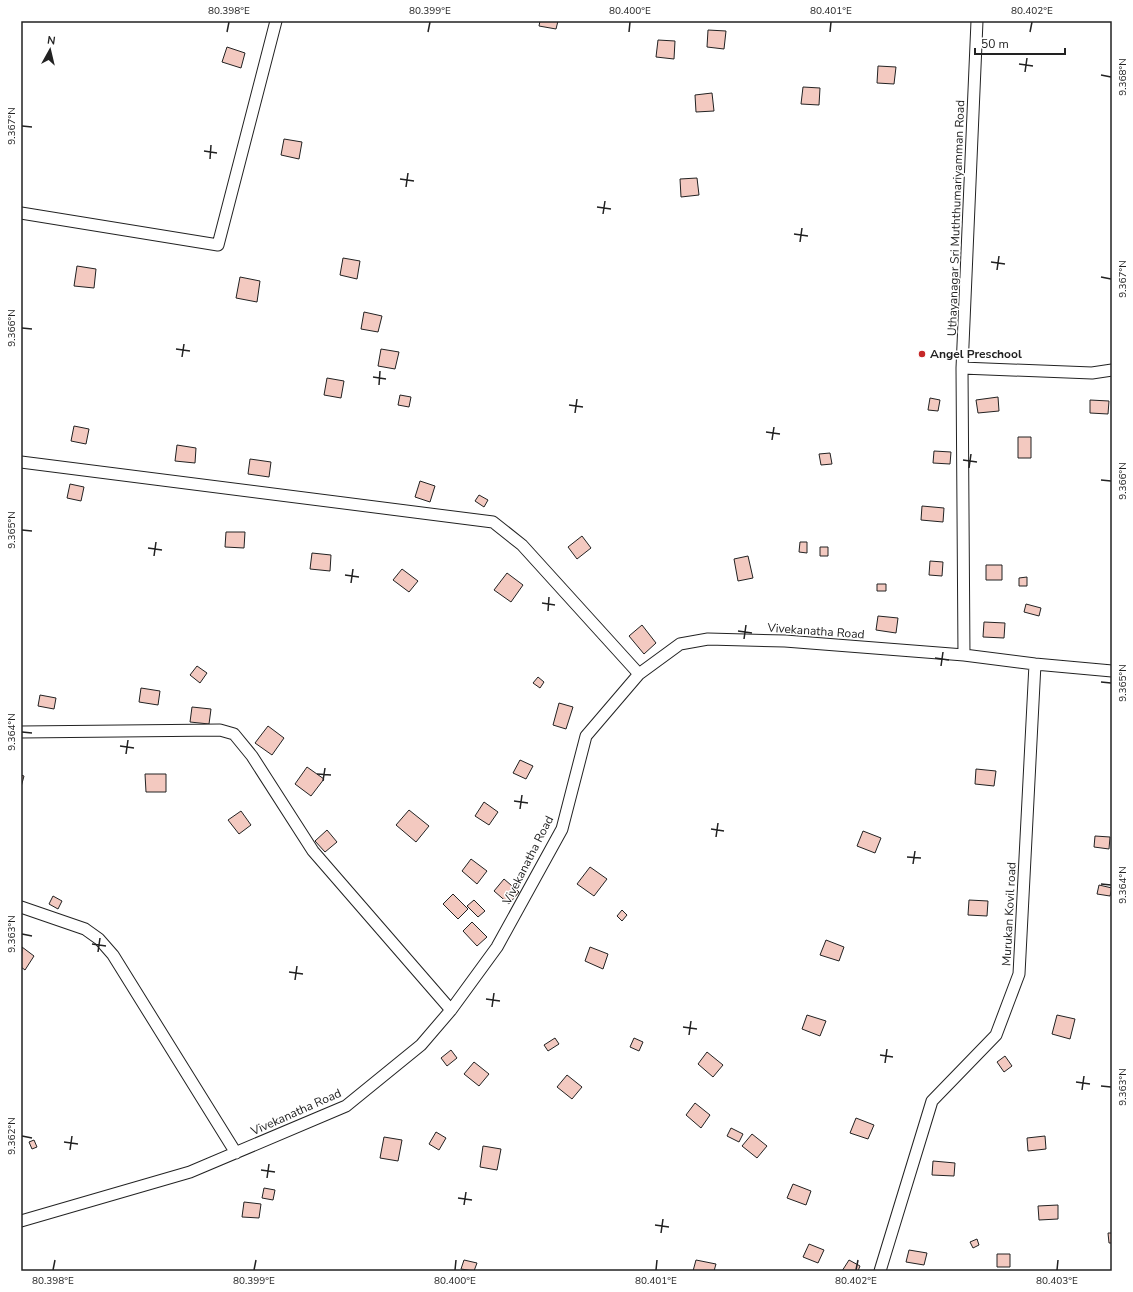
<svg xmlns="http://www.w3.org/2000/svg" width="1133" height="1292" font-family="'Nunito Sans',sans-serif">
<rect width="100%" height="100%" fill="#fff"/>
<path fill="#f3c9c0" stroke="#222" d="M 540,21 L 558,21 L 556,29 L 539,26 Z
M 708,30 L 726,31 L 724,49 L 707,47 Z
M 658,40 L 675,41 L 674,59 L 656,57 Z
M 227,47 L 245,53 L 241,68 L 222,62 Z
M 878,66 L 896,67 L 894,84 L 877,83 Z
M 803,87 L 820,88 L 819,105 L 801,104 Z
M 712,93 L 714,111 L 696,112 L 695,95 Z
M 284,139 L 302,142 L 299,159 L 281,155 Z
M 697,178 L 699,195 L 681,197 L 680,179 Z
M 343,258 L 360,261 L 357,279 L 340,275 Z
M 77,266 L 96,269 L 94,288 L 74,286 Z
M 240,277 L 260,281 L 257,302 L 236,298 Z
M 364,312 L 382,316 L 378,332 L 361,329 Z
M 381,349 L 399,352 L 395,369 L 378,366 Z
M 327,378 L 344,381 L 341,398 L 324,395 Z
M 400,395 L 411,397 L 409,407 L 398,405 Z
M 998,397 L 999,411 L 978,413 L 976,400 Z
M 930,398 L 940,400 L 938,411 L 928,410 Z
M 1090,400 L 1109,401 L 1108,414 L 1090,413 Z
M 74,426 L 89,429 L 86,444 L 71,441 Z
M 1018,437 L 1031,437 L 1031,458 L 1018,458 Z
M 177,445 L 196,448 L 195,463 L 175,461 Z
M 934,451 L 951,452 L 950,464 L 933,463 Z
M 830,453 L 832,464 L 821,465 L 819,454 Z
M 250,459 L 271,462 L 269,477 L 248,474 Z
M 420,481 L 435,486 L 430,502 L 415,497 Z
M 70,484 L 84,487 L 81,501 L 67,498 Z
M 479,495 L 488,500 L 484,507 L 475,501 Z
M 922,506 L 944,508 L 943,522 L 921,520 Z
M 226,532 L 245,532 L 244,548 L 225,547 Z
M 582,536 L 591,548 L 577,559 L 568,547 Z
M 800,542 L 807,542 L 807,553 L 799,552 Z
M 820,547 L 828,547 L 828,556 L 820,556 Z
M 312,553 L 331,555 L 330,571 L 310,569 Z
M 748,556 L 753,578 L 738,581 L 734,559 Z
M 930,561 L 943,562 L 942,576 L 929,575 Z
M 986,565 L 1002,565 L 1002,580 L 986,580 Z
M 402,569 L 418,581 L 409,592 L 393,580 Z
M 507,573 L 523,585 L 511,602 L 494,590 Z
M 1027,577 L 1027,586 L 1019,586 L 1019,578 Z
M 877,584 L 886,584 L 886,591 L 877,591 Z
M 1026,604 L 1041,608 L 1039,616 L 1024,612 Z
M 878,616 L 898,618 L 896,633 L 876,630 Z
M 984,622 L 1005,623 L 1004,638 L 983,637 Z
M 642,625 L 656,643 L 644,654 L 629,636 Z
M 197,666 L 207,673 L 200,683 L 190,675 Z
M 538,677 L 544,682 L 540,688 L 533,683 Z
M 141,688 L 160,691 L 158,705 L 139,702 Z
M 40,695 L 56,698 L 54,709 L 38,706 Z
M 559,703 L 573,707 L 566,729 L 553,725 Z
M 192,707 L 211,709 L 209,724 L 190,722 Z
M 268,726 L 284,738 L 272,755 L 255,743 Z
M 520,760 L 533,766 L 526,779 L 513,773 Z
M 307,767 L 324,779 L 311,796 L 295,784 Z
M 976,769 L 996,771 L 994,786 L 975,784 Z
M 145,774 L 166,774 L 166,792 L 146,792 Z
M 21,775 L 24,776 L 21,787 Z
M 484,802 L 498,812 L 489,825 L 475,816 Z
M 409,810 L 429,826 L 416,842 L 396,825 Z
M 241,811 L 251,825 L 239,834 L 228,820 Z
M 327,830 L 337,842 L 325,852 L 315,841 Z
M 863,831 L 881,838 L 875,853 L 857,846 Z
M 1095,836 L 1110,837 L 1109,849 L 1094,847 Z
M 471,859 L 487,871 L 477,884 L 462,871 Z
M 590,867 L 607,879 L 594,896 L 577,884 Z
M 504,879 L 519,892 L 509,904 L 494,891 Z
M 1099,885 L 1112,888 L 1110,896 L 1097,894 Z
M 453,894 L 468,909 L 458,919 L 443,904 Z
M 53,896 L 62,901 L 58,909 L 49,904 Z
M 474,900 L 485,911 L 478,917 L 467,906 Z
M 969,900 L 988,901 L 987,916 L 968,915 Z
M 622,910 L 627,915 L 622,921 L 617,916 Z
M 472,922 L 487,937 L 477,946 L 463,931 Z
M 826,940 L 844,947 L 839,961 L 820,955 Z
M 22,947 L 34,956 L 25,970 L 21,967 Z
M 590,947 L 608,954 L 603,969 L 585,961 Z
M 807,1015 L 826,1021 L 820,1036 L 802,1029 Z
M 1057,1015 L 1075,1019 L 1070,1039 L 1052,1034 Z
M 555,1038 L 559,1044 L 548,1051 L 544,1045 Z
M 634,1038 L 643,1042 L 639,1051 L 630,1047 Z
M 451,1050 L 457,1058 L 447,1066 L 441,1058 Z
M 707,1052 L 723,1065 L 713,1077 L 698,1064 Z
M 1005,1056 L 1012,1066 L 1004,1072 L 997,1062 Z
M 474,1062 L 489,1074 L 479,1086 L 464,1074 Z
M 567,1075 L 582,1087 L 572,1099 L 557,1087 Z
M 695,1103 L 710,1115 L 701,1128 L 686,1115 Z
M 856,1118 L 874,1125 L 868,1139 L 850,1133 Z
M 731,1128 L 743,1134 L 739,1142 L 727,1136 Z
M 436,1132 L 446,1138 L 439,1150 L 429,1144 Z
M 752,1134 L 767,1146 L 757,1158 L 742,1146 Z
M 1045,1136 L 1046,1149 L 1028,1151 L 1027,1138 Z
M 384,1137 L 402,1140 L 398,1161 L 380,1158 Z
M 34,1140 L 37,1147 L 32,1149 L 29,1142 Z
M 483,1146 L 501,1149 L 497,1170 L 480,1167 Z
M 933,1161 L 955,1163 L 954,1176 L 932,1175 Z
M 793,1184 L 811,1191 L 806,1205 L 787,1198 Z
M 264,1188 L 275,1190 L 273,1200 L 262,1198 Z
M 244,1202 L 261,1204 L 259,1218 L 242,1217 Z
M 1058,1205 L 1058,1219 L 1039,1220 L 1038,1206 Z
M 1108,1233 L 1112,1233 L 1112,1243 L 1109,1243 Z
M 977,1239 L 979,1245 L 973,1248 L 970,1242 Z
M 809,1244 L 824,1250 L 818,1263 L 803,1257 Z
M 909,1250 L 927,1253 L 924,1265 L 906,1262 Z
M 997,1254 L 1010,1254 L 1010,1267 L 997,1267 Z
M 464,1260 L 477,1263 L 474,1271 L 461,1269 Z
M 696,1260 L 716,1264 L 714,1271 L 693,1271 Z
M 849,1260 L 860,1266 L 858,1271 L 842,1271 Z"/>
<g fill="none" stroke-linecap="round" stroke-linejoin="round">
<defs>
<path id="street" d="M 21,213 L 218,245 L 276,21
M 962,368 L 1092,373 L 1112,370
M 21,462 L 493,522 L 522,545 L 639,674
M 964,655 L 962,368 L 977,21
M 21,732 L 220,730 L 234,734 L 252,756 L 313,851 L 451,1010
M 21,907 L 85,929 L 99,939 L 113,955 L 236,1153
M 21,1221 L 190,1172 L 346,1106 L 421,1045 L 451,1010 L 497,947 L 562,829 L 586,736 L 639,674 L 680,644 L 708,639 L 785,641 L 964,655 L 1035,664 L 1112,671
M 880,1271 L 932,1101 L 996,1035 L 1019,974 L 1035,664"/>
</defs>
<use href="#street" stroke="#222" stroke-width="13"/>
<use href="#street" stroke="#fff" stroke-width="11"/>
</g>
<path fill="none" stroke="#222" stroke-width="1.5" d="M 227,32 L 229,22M 428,32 L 430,22M 629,32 L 630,22M 830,32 L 831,22M 1030,32 L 1032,22M 1019,64 L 1033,66M 1025,72 L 1027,58M 1101,75 L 1111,77M 22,126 L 32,127M 204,151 L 217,153M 210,159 L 211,145M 400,179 L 414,181M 406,187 L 408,173M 597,207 L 611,209M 603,214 L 605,201M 794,234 L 808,236M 800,242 L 802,228M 991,262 L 1005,264M 997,270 L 999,256M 1101,277 L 1111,279M 22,328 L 32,329M 176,349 L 190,351M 182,357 L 184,344M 373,377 L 386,379M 379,385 L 380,371M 569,405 L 583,407M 575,413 L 577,399M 766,432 L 780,434M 772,440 L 774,427M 963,460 L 977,462M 969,468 L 971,454M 1101,480 L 1111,481M 22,530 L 32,531M 148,548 L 162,550M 154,556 L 156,542M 345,575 L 359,577M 351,583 L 353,569M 542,603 L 555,605M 548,611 L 549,597M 738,631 L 752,633M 744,639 L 746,625M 935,658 L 949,660M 941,666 L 943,652M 1101,682 L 1111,683M 22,732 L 32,733M 120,746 L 134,748M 126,754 L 128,740M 317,774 L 331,775M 323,781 L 325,768M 514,801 L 528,803M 520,809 L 522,795M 711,829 L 724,831M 716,837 L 718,823M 907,857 L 921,858M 913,864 L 915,851M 1101,884 L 1111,885M 22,934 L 32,936M 92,944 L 106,946M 98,952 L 100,938M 289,972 L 303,974M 295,980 L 297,966M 486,999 L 500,1001M 492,1007 L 494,993M 683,1027 L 697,1029M 689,1035 L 691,1021M 880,1055 L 893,1057M 885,1063 L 887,1049M 1076,1082 L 1090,1084M 1101,1086 L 1111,1087M 1082,1090 L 1084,1076M 22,1136 L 32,1138M 64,1142 L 78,1144M 70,1150 L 72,1136M 261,1170 L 275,1172M 267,1178 L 269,1164M 458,1198 L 472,1200M 464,1205 L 466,1192M 655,1225 L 669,1227M 661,1233 L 663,1219M 53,1270 L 55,1260M 254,1270 L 256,1260M 455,1270 L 456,1260M 656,1270 L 657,1260M 856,1270 L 858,1260M 1057,1270 L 1058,1260"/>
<circle fill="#c62828" stroke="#fff" stroke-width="1.5" cx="922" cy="354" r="4"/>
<g text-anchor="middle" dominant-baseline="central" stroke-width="3" stroke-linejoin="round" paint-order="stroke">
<g font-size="12" fill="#222" stroke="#fff">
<text transform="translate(956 218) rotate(-88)">Uthayanagar Sri Muththumariyamman Road</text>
<text transform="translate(816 631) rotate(4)">Vivekanatha Road</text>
<text transform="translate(528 860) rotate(-63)">Vivekanatha Road</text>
<text transform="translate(1009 914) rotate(-87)">Murukan Kovil road</text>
<text transform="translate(296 1112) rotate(-24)">Vivekanatha Road</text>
</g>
<g font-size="12" font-weight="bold" fill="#222" stroke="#fff" text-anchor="start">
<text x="930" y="354">Angel Preschool</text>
</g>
</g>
<rect width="1133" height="1292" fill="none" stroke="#ffffff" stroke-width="44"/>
<g transform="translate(50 50) rotate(8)" stroke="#ffffff" stroke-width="3" paint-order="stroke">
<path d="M0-3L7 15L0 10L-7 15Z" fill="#222222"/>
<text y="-6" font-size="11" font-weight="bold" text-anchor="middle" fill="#222222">N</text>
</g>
<path d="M975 48v6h90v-6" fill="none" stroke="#222222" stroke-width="2"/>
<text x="981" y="48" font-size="12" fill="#222222" stroke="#ffffff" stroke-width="3" paint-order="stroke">50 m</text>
<rect x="22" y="22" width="1089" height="1248" fill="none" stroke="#222" stroke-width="1.5"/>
<g font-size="10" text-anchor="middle" fill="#222">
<text x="229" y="14">80.398°E</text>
<text x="430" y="14">80.399°E</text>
<text x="630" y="14">80.400°E</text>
<text x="831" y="14">80.401°E</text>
<text x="1032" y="14">80.402°E</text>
<text transform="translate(1122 77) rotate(-90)" y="4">9.368°N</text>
<text transform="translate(11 126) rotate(-90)" y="4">9.367°N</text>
<text transform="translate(1122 279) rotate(-90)" y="4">9.367°N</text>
<text transform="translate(11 328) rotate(-90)" y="4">9.366°N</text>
<text transform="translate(1122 481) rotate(-90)" y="4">9.366°N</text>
<text transform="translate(11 530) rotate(-90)" y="4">9.365°N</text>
<text transform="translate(1122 683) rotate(-90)" y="4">9.365°N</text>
<text transform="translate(11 732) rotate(-90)" y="4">9.364°N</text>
<text transform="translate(1122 885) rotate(-90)" y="4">9.364°N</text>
<text transform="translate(11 934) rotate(-90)" y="4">9.363°N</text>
<text transform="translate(1122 1087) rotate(-90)" y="4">9.363°N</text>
<text transform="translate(11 1136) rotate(-90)" y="4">9.362°N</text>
<text x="53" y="1284">80.398°E</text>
<text x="254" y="1284">80.399°E</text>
<text x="455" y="1284">80.400°E</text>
<text x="656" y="1284">80.401°E</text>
<text x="856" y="1284">80.402°E</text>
<text x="1057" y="1284">80.403°E</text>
</g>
</svg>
